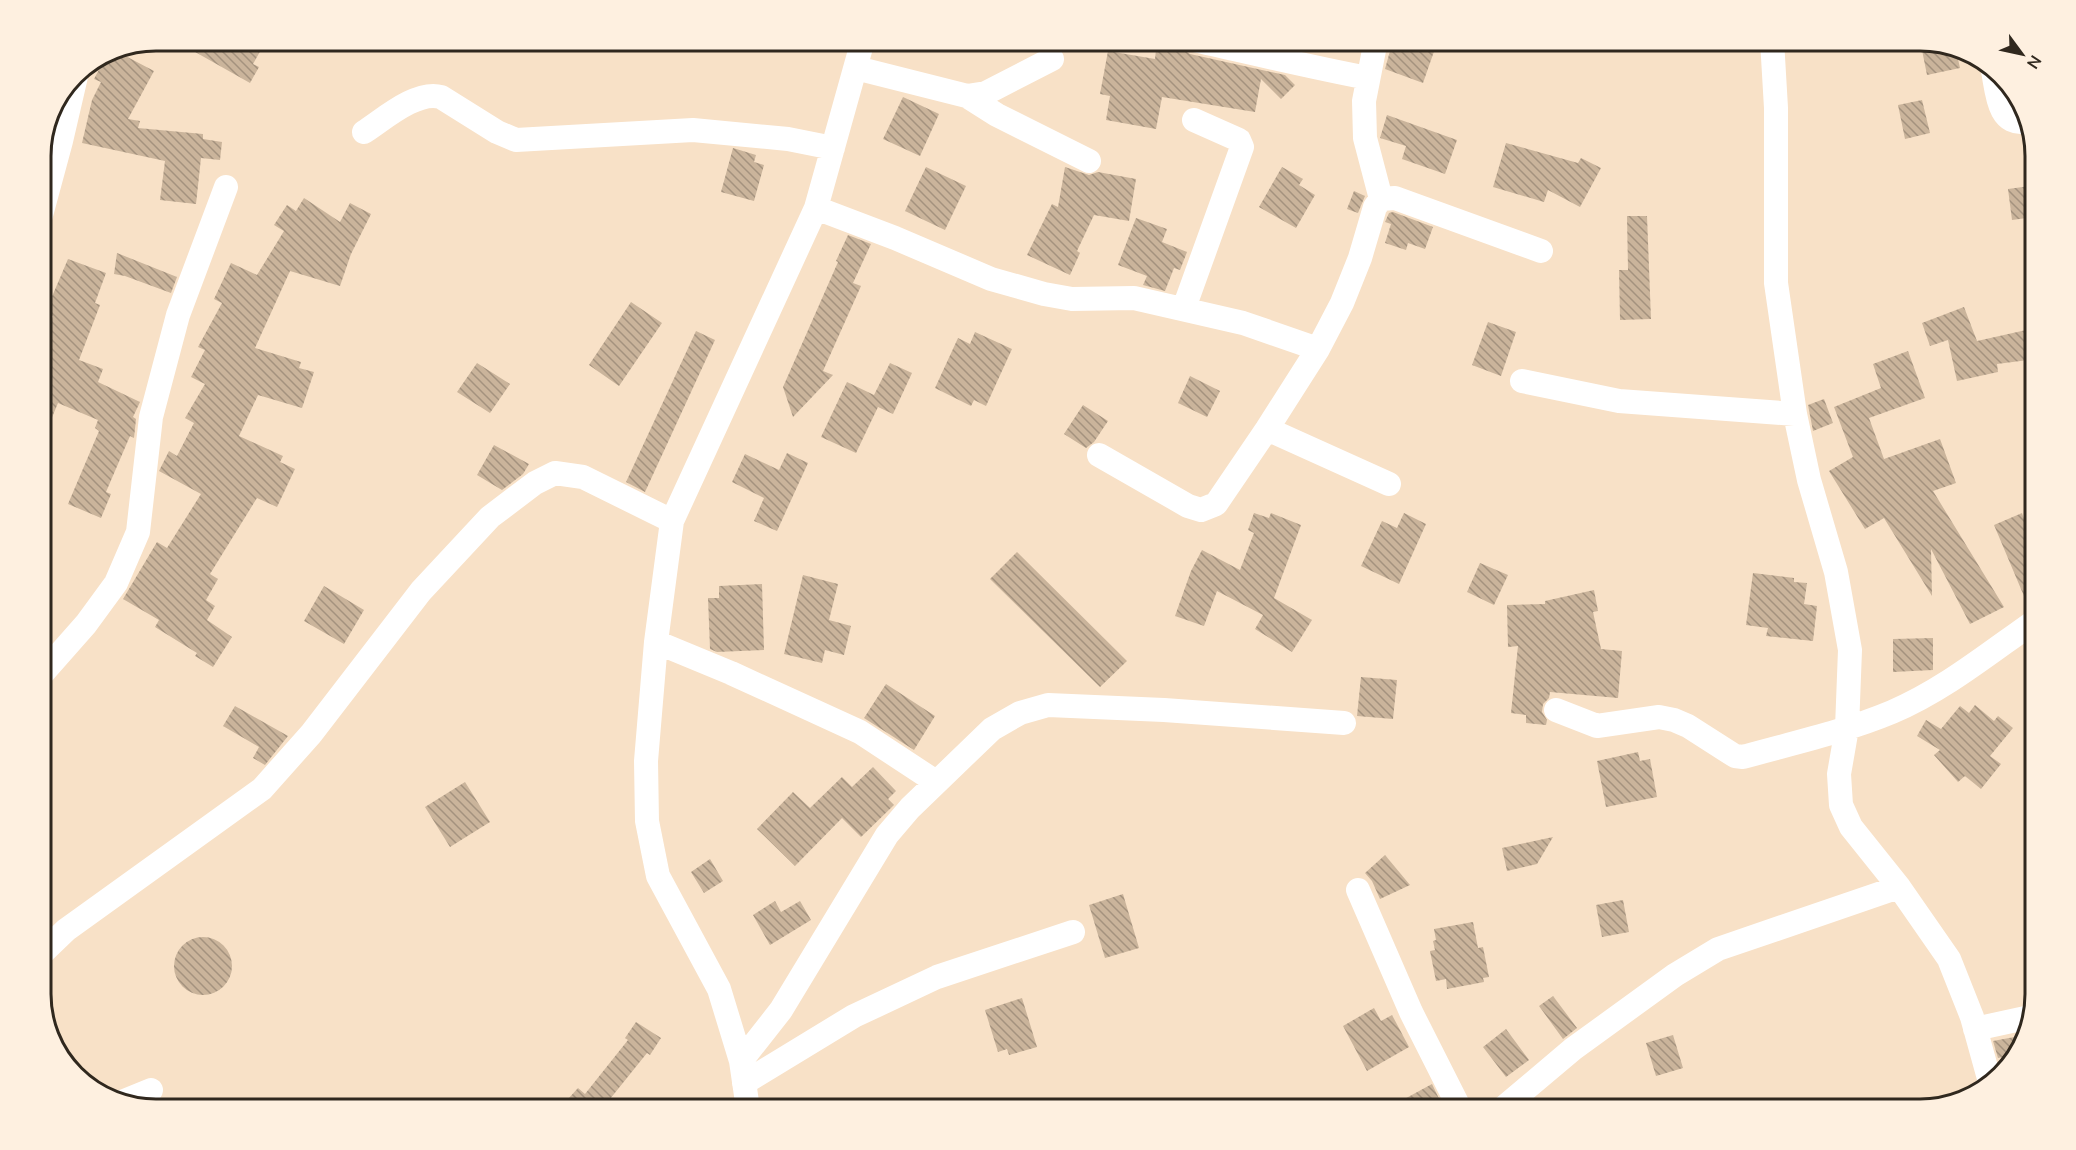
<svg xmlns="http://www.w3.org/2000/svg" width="2076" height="1150" font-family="'Nunito Sans',sans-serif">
<defs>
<pattern id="building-back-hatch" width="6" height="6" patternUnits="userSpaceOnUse" patternTransform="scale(1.5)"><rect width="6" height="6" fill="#cab49b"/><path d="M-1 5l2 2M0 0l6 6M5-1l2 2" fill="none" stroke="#a4927e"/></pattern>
</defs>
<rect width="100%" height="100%" fill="#f8e1c7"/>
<path fill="url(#building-back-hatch)" d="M 174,40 L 248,40 L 262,48 L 253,64 L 259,67 L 250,83 Z
M 1157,40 L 1180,40 L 1184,50 L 1190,54 L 1285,75 L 1295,85 L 1281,99 L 1261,79 L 1255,112 L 1162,97 L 1156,129 L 1106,120 L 1110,96 L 1100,94 L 1108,51 L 1155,59 Z
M 1393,40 L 1438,40 L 1423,83 L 1385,69 Z
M 1920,40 L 1956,50 L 1960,68 L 1927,75 Z
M 116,51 L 154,71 L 128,119 L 140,121 L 138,128 L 203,134 L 203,139 L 222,142 L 220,160 L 201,158 L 196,204 L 160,200 L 165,161 L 82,143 L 92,100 L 101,82 L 94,79 L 105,58 L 110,60 Z
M 903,97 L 939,114 L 920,156 L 883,139 Z
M 1922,100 L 1930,133 L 1905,139 L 1898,105 Z
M 1387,115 L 1457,140 L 1445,174 L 1402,159 L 1406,146 L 1380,138 Z
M 1506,143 L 1578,163 L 1581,158 L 1601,168 L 1580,207 L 1548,190 L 1544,202 L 1493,187 Z
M 733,148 L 756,155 L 754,162 L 764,165 L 754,201 L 721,192 Z
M 926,167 L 966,186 L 945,230 L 905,211 Z
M 1065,167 L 1089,175 L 1098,172 L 1136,179 L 1129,221 L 1094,215 L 1077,251 L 1080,253 L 1070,275 L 1027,255 L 1052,204 L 1058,207 Z
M 1282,167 L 1303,179 L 1299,185 L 1315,195 L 1296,228 L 1259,207 Z
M 2030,186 L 2034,217 L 2012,220 L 2008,189 Z
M 1354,191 L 1365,196 L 1358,213 L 1347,209 Z
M 304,198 L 340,222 L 350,203 L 371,214 L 351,254 L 340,286 L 290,271 L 255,348 L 301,362 L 299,368 L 314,372 L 302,408 L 258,395 L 239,436 L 283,456 L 280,462 L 295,469 L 277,507 L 257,498 L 210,574 L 218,579 L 206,600 L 215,606 L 207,620 L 232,637 L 213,667 L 195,656 L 197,653 L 155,627 L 159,620 L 123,599 L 157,542 L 167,548 L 201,494 L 159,471 L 169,451 L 177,456 L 194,423 L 185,418 L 205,384 L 191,377 L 205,350 L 198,347 L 222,303 L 214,299 L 231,263 L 257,275 L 284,231 L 274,225 L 287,205 L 296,211 Z
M 1393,212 L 1433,227 L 1425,249 L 1408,243 L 1406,250 L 1385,243 L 1391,224 L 1385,222 L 1389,213 Z
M 1627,216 L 1647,216 L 1651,319 L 1620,320 L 1619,270 L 1628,270 Z
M 1136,218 L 1167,229 L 1162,242 L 1187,252 L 1180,270 L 1174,268 L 1165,291 L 1143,285 L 1147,276 L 1118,265 Z
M 848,235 L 871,244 L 853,283 L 861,286 L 823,371 L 833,375 L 793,417 L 783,387 L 838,262 L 836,261 Z
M 117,253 L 177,277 L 171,293 L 125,276 L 114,274 Z
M 68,259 L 106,273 L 95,303 L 100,305 L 79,360 L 103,369 L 98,382 L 140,402 L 133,417 L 136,419 L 134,438 L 130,436 L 106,492 L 111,494 L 101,518 L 68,504 L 99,431 L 95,428 L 98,420 L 58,403 L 41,444 L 41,348 L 53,316 L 45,313 Z
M 631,302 L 662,323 L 619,386 L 589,365 Z
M 1964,307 L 1977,341 L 2035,328 L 2035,359 L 1997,364 L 1998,372 L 1957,381 L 1948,340 L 1930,346 L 1922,323 Z
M 1488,322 L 1516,332 L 1501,376 L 1472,365 Z
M 696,331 L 715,340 L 645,492 L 626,482 Z
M 975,332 L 1012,349 L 986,406 L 974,400 L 971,406 L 935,388 L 958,338 L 970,344 Z
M 1908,351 L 1925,398 L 1869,418 L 1884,459 L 1940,439 L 1956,483 L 1933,491 L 2004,607 L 1970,624 L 1931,549 L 1932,596 L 1884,518 L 1865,529 L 1829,471 L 1853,457 L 1834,407 L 1881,388 L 1873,364 Z
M 477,363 L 510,384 L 490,413 L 457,392 Z
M 890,363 L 912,373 L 893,414 L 878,407 L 856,453 L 821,437 L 847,382 L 874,395 Z
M 1190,376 L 1220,391 L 1207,417 L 1178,403 Z
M 1824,399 L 1833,423 L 1813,431 L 1808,405 Z
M 1083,405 L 1108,421 L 1094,442 L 1086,448 L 1064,434 Z
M 494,445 L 529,464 L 523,474 L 502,490 L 477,475 Z
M 787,453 L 808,463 L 777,531 L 754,521 L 764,498 L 732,482 L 745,454 L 779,470 Z
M 1254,513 L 1269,518 L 1271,513 L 1301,525 L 1274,598 L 1312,620 L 1292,652 L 1255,629 L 1263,615 L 1217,591 L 1204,626 L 1175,616 L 1191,571 L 1202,550 L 1240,570 L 1254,533 L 1248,530 Z
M 1404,513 L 1426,524 L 1399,584 L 1361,566 L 1382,521 L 1397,528 Z
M 2022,513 L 2025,522 L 2035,518 L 2035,607 L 2029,608 L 1994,525 Z
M 1017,552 L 1127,661 L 1100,687 L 990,579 Z
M 1480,563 L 1508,575 L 1494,605 L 1467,592 Z
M 1753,573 L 1794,578 L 1794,582 L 1807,583 L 1804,604 L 1817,606 L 1813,641 L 1766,636 L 1768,628 L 1746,625 Z
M 803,575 L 838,584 L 829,620 L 851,626 L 844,655 L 825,650 L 822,663 L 784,654 Z
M 762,584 L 764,650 L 717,652 L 710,649 L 708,598 L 719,598 L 719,586 Z
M 324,586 L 364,610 L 344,644 L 304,621 Z
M 1594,590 L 1598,611 L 1593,612 L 1601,649 L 1622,651 L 1618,698 L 1550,692 L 1549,698 L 1543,704 L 1542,712 L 1547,720 L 1546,725 L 1526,723 L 1526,715 L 1511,713 L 1518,646 L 1508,647 L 1507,605 L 1545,604 L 1545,601 Z
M 1933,638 L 1933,670 L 1893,672 L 1893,639 Z
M 1361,677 L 1397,680 L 1393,719 L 1357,716 Z
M 886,684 L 935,716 L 914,750 L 864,718 Z
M 1975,705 L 1994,721 L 1998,716 L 2013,728 L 1990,756 L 2001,764 L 1981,789 L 1965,776 L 1958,782 L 1934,755 L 1940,750 L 1917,736 L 1926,720 L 1941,729 L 1960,706 L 1969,713 Z
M 235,706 L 288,736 L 265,765 L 253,758 L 259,747 L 223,726 Z
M 1638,752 L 1640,761 L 1650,759 L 1657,797 L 1606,807 L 1597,761 Z
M 873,767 L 896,791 L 888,799 L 894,805 L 861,837 L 842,818 L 795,866 L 757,829 L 793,792 L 810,808 L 842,777 L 852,787 Z
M 465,782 L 490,822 L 450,847 L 425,807 Z
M 1553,837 L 1537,864 L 1507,871 L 1502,848 Z
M 1385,855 L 1410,885 L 1380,899 L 1372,881 L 1365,873 Z
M 710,859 L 723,881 L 704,893 L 691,872 Z
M 1123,894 L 1139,948 L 1105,958 L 1089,905 Z
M 1623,900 L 1629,932 L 1602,937 L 1596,905 Z
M 775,901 L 781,912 L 800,901 L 811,920 L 770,945 L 753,915 Z
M 1473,922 L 1478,948 L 1483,947 L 1489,977 L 1483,978 L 1484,982 L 1447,989 L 1446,979 L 1436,981 L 1430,951 L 1435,950 L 1433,941 L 1436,940 L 1434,929 Z
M174 966a29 29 0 1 1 58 0a29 29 0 1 1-58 0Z
M 1553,996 L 1577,1028 L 1563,1039 L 1539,1006 Z
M 1022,998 L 1037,1047 L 1009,1055 L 1007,1049 L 998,1052 L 985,1010 Z
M 1374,1008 L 1381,1021 L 1392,1015 L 1409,1047 L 1367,1071 L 1343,1026 Z
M 636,1022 L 661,1038 L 650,1055 L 647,1053 L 610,1099 L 621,1110 L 558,1110 L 578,1088 L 585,1094 L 628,1040 L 625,1038 Z
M 1506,1029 L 1529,1060 L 1506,1077 L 1483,1047 Z
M 1673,1035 L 1683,1068 L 1656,1076 L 1646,1043 Z
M 2025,1035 L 2020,1052 L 2017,1055 L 1998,1058 L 1993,1041 Z
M 1432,1084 L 1444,1109 L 1386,1109 Z"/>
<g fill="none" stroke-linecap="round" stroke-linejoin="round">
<path stroke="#fff" stroke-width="24" d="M 1194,40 C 1252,53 1310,67 1368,78
M 1376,40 L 1364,101 L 1365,138 L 1381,199
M 1772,40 L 1776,108 L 1776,283 L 1795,414 L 1809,480 L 1836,572 L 1850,650 L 1847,728 L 1839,774 L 1841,805 L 1851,827 L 1899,887 L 1949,959 L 1972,1017 L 1990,1082
M 856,68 L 967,96 L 986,93 L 1052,59
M 1993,71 C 1997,91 1998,128 2027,121
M 967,96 L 997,115 L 1089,161
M 364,132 C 384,119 417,90 441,97 L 497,132 L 516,140 L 693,130 L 788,139 L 833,148
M 816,208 L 895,238 L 991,279 L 1044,294 L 1072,299 L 1134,298 L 1243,323 L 1318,349
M 41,215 L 61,141 L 77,72
M 1184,308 L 1242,147 L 1239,140 L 1194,120
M 1522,381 L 1619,401 L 1795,414
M 1267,429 L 1389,484
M 1099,455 L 1188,506 L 1201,510 L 1216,504 L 1267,429 L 1318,349 L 1342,303 L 1360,258 L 1375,207 L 1381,199 L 1395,198 L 1541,251
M 656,642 L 731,673 L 860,732 L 936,782
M 41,675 L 86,624 L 116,583 L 138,532 L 151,417 L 178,315 L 226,187
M 1556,710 L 1597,726 L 1659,717 L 1674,720 L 1688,726 L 1735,756 L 1743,757 C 1793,743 1844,732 1892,712 C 1944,690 1989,653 2035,621
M 1358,890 L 1411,1012 L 1460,1109
M 41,954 L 66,930 L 262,789 L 311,734 L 421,591 L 490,517 L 535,483 L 555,473 L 583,477 L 672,521
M 1975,1029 L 2030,1017
M 741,1061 L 781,1010 L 887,835 L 910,808 L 992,729 L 1020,713 L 1048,705 L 1164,710 L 1344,723
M 744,1083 L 854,1016 L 937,977 L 1073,932
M 124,1101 L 151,1090
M 748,1109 L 741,1061 L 719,989 L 658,876 L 647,821 L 646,761 L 656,642 L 672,521 L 816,208 L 863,40
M 1502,1109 L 1573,1049 L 1675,975 L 1718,949 L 1899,887"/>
</g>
<path d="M0 0H2076V1150H0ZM156 51H1920A105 105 0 0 1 2025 156V994A105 105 0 0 1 1920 1099H156A105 105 0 0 1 51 994V156A105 105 0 0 1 156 51Z" fill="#fef0e0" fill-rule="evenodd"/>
<path fill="none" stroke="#30281e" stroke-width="3" d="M156 51H1920A105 105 0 0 1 2025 156V994A105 105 0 0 1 1920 1099H156A105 105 0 0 1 51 994V156A105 105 0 0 1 156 51Z"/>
<g transform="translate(2022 54) rotate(123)" stroke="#fef0e0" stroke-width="4.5" paint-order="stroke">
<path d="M0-4.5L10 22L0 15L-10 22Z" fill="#30281e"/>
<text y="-9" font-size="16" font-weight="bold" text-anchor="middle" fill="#30281e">N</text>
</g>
</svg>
